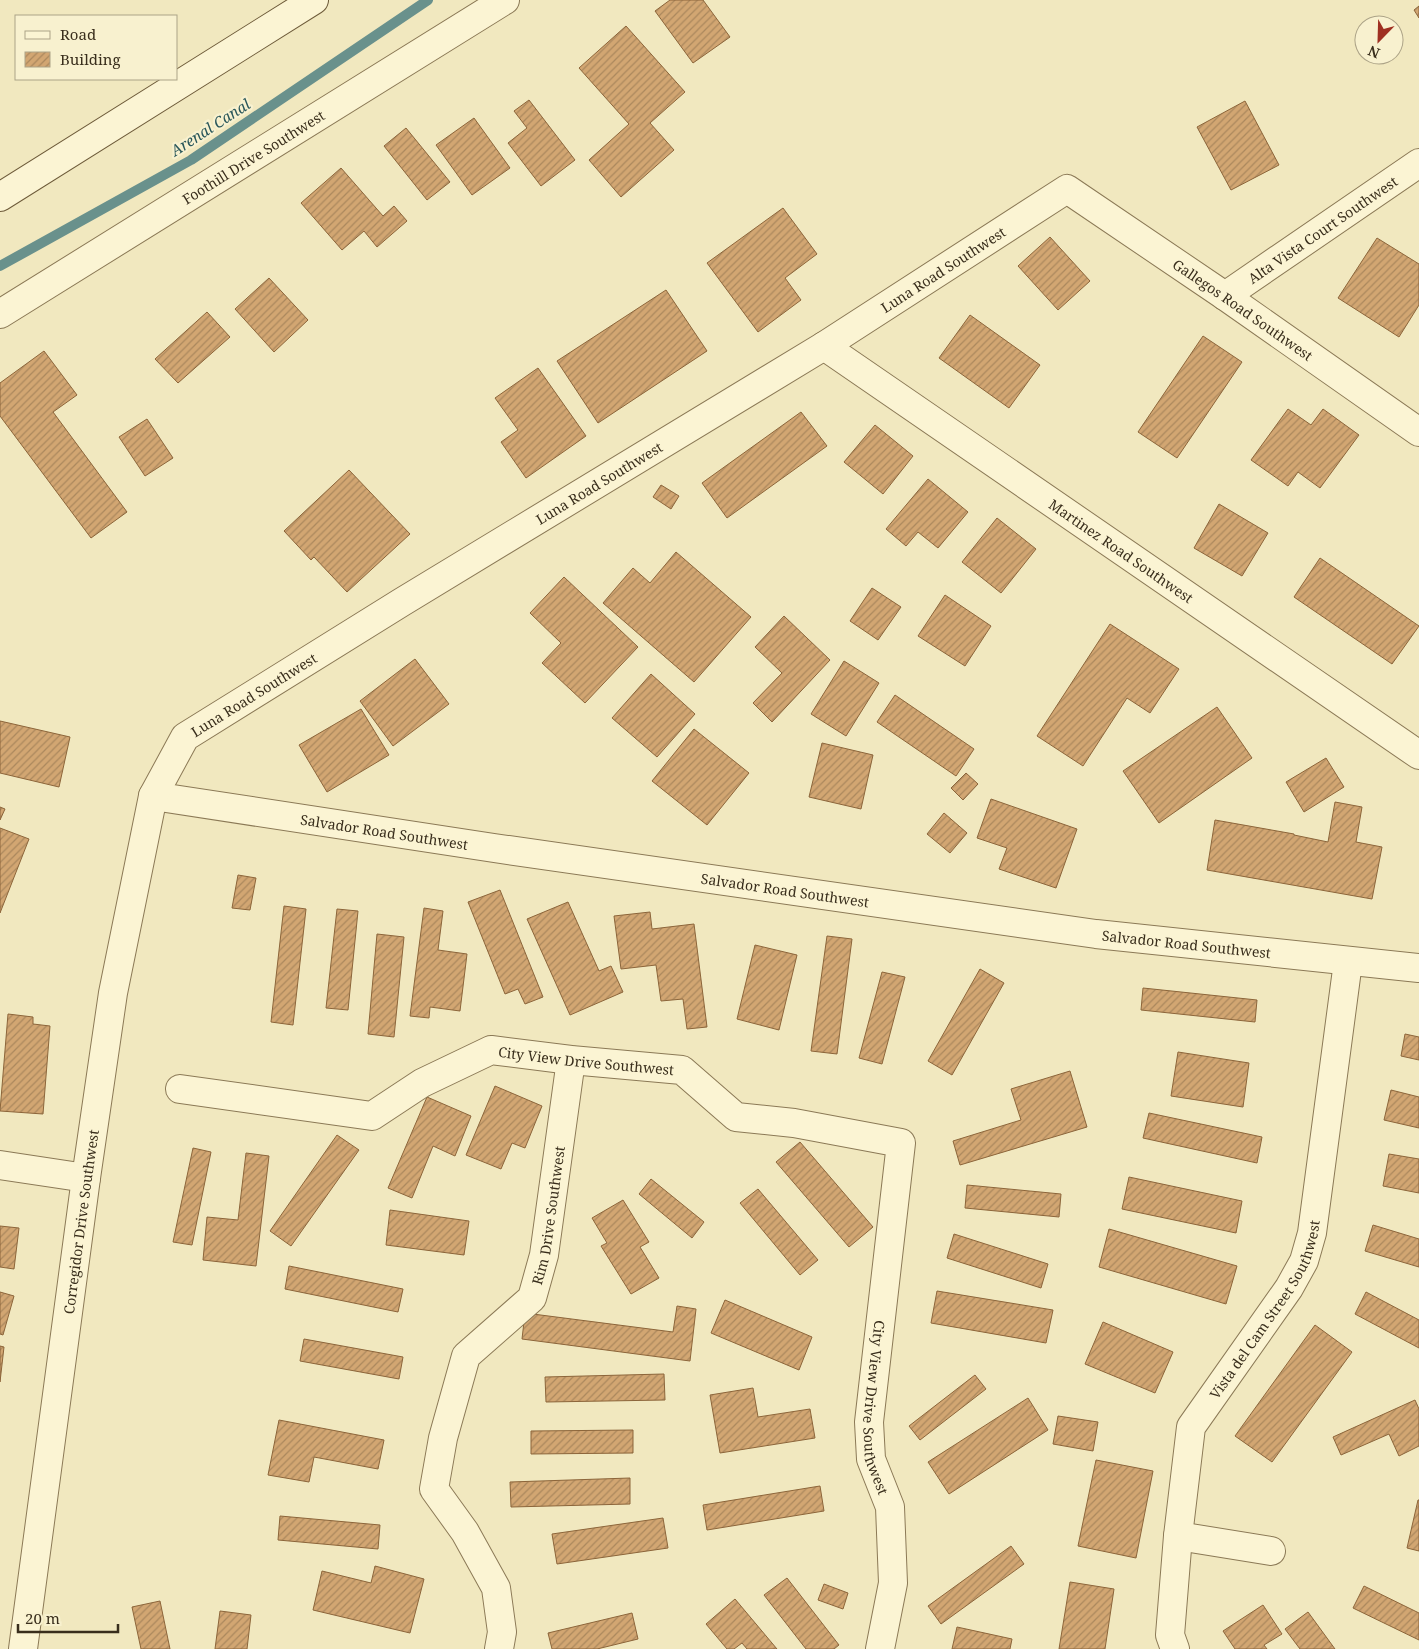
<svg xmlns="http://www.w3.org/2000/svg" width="1419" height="1649" font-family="'Noto Serif',serif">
<defs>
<pattern id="building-hatch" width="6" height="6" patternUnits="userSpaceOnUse" patternTransform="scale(1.25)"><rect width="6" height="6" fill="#d2a672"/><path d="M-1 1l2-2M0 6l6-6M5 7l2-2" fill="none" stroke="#ab885d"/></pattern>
</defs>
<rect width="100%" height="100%" fill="#f1e8bf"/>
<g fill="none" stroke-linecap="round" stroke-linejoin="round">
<path stroke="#69918c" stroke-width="10" d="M 0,266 L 191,160 L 428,0"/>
</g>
<path fill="url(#building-hatch)" stroke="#8c653a" d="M 670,0 L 703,0 L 730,37 L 693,63 L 655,11 Z
M 1419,6 L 1419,18 L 1414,10 Z
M 626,26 L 685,92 L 650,123 L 674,150 L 621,197 L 589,160 L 629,124 L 579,68 Z
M 529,100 L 575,160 L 541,186 L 508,143 L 527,128 L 514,111 Z
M 1245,101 L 1279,165 L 1231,190 L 1197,127 Z
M 474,118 L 510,168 L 472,195 L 436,145 Z
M 406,128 L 450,182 L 427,200 L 384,146 Z
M 341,168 L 383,216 L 394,206 L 407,221 L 377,247 L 364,231 L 342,250 L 301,203 Z
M 783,208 L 817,254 L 785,278 L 801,300 L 758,332 L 707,263 Z
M 1050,237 L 1090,281 L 1058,310 L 1018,266 Z
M 1377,238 L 1419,264 L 1419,305 L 1399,337 L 1338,298 Z
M 269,278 L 308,320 L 274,352 L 235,309 Z
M 666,290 L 707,351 L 598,423 L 557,361 Z
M 207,312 L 230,337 L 178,383 L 155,359 Z
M 970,315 L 1040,365 L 1009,408 L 939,358 Z
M 1203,336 L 1242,362 L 1177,458 L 1138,432 Z
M 44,351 L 77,395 L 53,412 L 127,512 L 91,538 L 0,416 L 0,383 Z
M 538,368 L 586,436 L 526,478 L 501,442 L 518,430 L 495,398 Z
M 1288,409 L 1311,425 L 1323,409 L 1359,435 L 1320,488 L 1298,472 L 1288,486 L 1251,460 Z
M 801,412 L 827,446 L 727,518 L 702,483 Z
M 147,419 L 173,458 L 145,476 L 119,437 Z
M 875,425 L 913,456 L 883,494 L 844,462 Z
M 349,470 L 410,534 L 347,592 L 314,557 L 311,560 L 284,531 Z
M 928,479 L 968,512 L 938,548 L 918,532 L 906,546 L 886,529 Z
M 661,485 L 679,496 L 671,509 L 653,497 Z
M 1219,504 L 1268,533 L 1242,576 L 1194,548 Z
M 997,518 L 1036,549 L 1001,593 L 962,562 Z
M 676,552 L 751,617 L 694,682 L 603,603 L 633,568 L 650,583 Z
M 1320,558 L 1419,626 L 1392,664 L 1294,597 Z
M 564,577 L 638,647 L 585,703 L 542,663 L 561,643 L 530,613 Z
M 872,588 L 901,607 L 878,640 L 850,621 Z
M 945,595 L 991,626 L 965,666 L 918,636 Z
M 784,616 L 830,660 L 772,722 L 753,703 L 782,673 L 755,647 Z
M 1110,624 L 1179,669 L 1150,713 L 1127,698 L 1083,766 L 1037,736 Z
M 415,659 L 449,704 L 393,746 L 360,701 Z
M 844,661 L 879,683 L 846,736 L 811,714 Z
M 651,674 L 695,714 L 657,757 L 612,718 Z
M 895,695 L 974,749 L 956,776 L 877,722 Z
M 1217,707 L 1252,758 L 1159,823 L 1123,771 Z
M 361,709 L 389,755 L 327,792 L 299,745 Z
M 0,721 L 70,737 L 59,787 L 0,773 Z
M 694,729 L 749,773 L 707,825 L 652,781 Z
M 822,743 L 873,755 L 861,809 L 809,797 Z
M 1326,758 L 1344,787 L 1304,812 L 1286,782 Z
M 966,773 L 978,784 L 963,800 L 951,788 Z
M 991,799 L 1077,829 L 1056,888 L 999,869 L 1007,848 L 977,838 Z
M 1335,802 L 1362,807 L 1356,842 L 1382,847 L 1372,899 L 1207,870 L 1215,820 L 1294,834 L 1294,835 L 1328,842 Z
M 0,807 L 5,809 L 0,820 Z
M 944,813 L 967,833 L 950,853 L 927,834 Z
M 0,828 L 29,839 L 0,913 Z
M 238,875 L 256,878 L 250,910 L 232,908 Z
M 500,890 L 543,997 L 525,1004 L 518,989 L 505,994 L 468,902 Z
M 568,902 L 599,971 L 611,966 L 623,992 L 570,1015 L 527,919 Z
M 284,906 L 306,909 L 293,1025 L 271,1022 Z
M 424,908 L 443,911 L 438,950 L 467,954 L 460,1011 L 430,1007 L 429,1018 L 410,1016 Z
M 337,909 L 358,911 L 348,1010 L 326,1008 Z
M 650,912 L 652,929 L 694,924 L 707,1027 L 687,1029 L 683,999 L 661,1001 L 656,965 L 621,969 L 614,916 Z
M 377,934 L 404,937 L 394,1037 L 368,1034 Z
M 827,936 L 852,939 L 837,1054 L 811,1051 Z
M 755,945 L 797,955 L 779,1030 L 737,1019 Z
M 980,969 L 1004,983 L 952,1075 L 928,1061 Z
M 882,972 L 905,977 L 882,1064 L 859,1058 Z
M 1143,988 L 1257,1000 L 1255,1022 L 1141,1010 Z
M 8,1014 L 33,1017 L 33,1024 L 50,1026 L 43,1114 L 0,1111 Z
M 1405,1034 L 1419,1037 L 1419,1060 L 1401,1056 Z
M 1178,1052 L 1249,1063 L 1243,1107 L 1171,1096 Z
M 1070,1071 L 1087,1127 L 960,1165 L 953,1141 L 1021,1120 L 1011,1089 Z
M 495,1086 L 542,1106 L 525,1148 L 512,1143 L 501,1169 L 466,1155 Z
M 1391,1090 L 1419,1097 L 1419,1128 L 1384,1120 Z
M 427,1097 L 471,1116 L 455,1156 L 433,1146 L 412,1198 L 388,1188 Z
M 1149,1113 L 1262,1137 L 1257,1163 L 1143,1138 Z
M 337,1135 L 359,1150 L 291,1246 L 270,1231 Z
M 800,1142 L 873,1227 L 849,1247 L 776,1162 Z
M 193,1148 L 211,1152 L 192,1245 L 173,1242 Z
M 246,1153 L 269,1156 L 256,1266 L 203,1260 L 207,1217 L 238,1220 Z
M 1389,1154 L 1419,1159 L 1419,1193 L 1383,1186 Z
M 1129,1177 L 1242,1201 L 1236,1233 L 1122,1209 Z
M 651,1179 L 704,1222 L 692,1238 L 639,1194 Z
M 967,1185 L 1061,1194 L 1059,1217 L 965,1208 Z
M 758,1189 L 818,1260 L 800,1275 L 740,1203 Z
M 623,1200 L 649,1242 L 640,1247 L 659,1278 L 631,1294 L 601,1246 L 607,1243 L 592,1218 Z
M 390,1210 L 469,1221 L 464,1255 L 386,1245 Z
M 1373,1225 L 1419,1239 L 1419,1267 L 1365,1251 Z
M 0,1226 L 19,1228 L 14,1269 L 0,1267 Z
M 1109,1229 L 1237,1266 L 1226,1304 L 1099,1267 Z
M 954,1234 L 1048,1264 L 1041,1288 L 947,1258 Z
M 289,1266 L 403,1289 L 398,1312 L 285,1289 Z
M 937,1291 L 1053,1310 L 1046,1343 L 931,1323 Z
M 0,1292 L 14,1296 L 3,1335 L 0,1334 Z
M 1366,1292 L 1419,1320 L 1419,1348 L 1355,1314 Z
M 725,1300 L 812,1337 L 799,1370 L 711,1333 Z
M 677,1306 L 696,1309 L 690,1361 L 522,1339 L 525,1313 L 673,1332 Z
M 1103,1322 L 1173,1352 L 1155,1393 L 1085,1364 Z
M 1315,1325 L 1352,1352 L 1272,1462 L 1235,1436 Z
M 304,1339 L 403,1357 L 399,1379 L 300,1361 Z
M 0,1346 L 4,1347 L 0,1382 Z
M 664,1374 L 665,1400 L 546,1402 L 545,1377 Z
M 975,1375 L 986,1389 L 920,1440 L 909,1426 Z
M 753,1388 L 758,1417 L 810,1409 L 815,1438 L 720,1453 L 710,1395 Z
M 1028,1398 L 1048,1430 L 949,1494 L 928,1462 Z
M 1415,1400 L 1419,1409 L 1419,1446 L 1399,1456 L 1389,1434 L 1341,1455 L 1333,1437 Z
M 1058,1416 L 1098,1422 L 1093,1451 L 1053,1444 Z
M 279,1420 L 384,1440 L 378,1469 L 314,1457 L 309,1482 L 268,1475 Z
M 633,1430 L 633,1453 L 531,1454 L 531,1431 Z
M 1096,1460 L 1153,1471 L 1136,1558 L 1078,1546 Z
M 630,1478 L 630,1504 L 511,1507 L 510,1482 Z
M 820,1486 L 824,1511 L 707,1530 L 703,1505 Z
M 1418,1500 L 1419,1500 L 1419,1551 L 1407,1548 Z
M 280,1516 L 380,1525 L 378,1549 L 278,1540 Z
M 663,1518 L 668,1548 L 557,1564 L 552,1534 Z
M 1011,1546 L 1024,1564 L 941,1624 L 928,1606 Z
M 375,1566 L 424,1579 L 410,1633 L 313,1610 L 322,1571 L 371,1583 Z
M 787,1578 L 839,1645 L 834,1649 L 806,1649 L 764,1595 Z
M 1070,1582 L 1114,1589 L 1105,1649 L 1059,1649 Z
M 824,1584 L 848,1593 L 843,1609 L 818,1600 Z
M 1364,1586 L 1419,1613 L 1419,1640 L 1353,1608 Z
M 735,1599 L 777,1649 L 747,1649 L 742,1643 L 734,1649 L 727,1649 L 706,1624 Z
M 160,1601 L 170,1649 L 141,1649 L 132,1607 Z
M 1263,1605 L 1282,1634 L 1264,1645 L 1267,1649 L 1235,1649 L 1223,1631 Z
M 220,1611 L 251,1615 L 247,1649 L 215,1649 Z
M 1308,1612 L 1335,1649 L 1300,1649 L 1285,1629 Z
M 632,1613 L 638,1639 L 597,1649 L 552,1649 L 548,1633 Z
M 957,1627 L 1012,1639 L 1010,1649 L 952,1649 Z"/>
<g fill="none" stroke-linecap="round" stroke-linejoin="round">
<defs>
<g id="street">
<path id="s1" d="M 1225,296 L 1419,163"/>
<path id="s2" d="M 0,314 L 505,0"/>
<path id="s3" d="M 824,346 L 1419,755"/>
<path id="s4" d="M 153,796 L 494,848 L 1096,934 L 1419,968"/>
<path id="s5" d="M 180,1089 L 372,1116 L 422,1083 L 491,1050 L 571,1060 L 682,1070 L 736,1117 L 794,1123 L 901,1143 L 869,1422 L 871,1459 L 890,1507 L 893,1583 L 880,1649"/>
<path d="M 0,1165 L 86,1178"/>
<path d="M 1178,1536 L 1271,1551"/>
<path id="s6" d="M 23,1649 L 86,1178 L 113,993 L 153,796 L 185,737 L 402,602 L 824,346 L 1067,189 L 1225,296 L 1419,432"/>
<path id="s7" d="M 499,1649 L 502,1632 L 496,1588 L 465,1532 L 434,1489 L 443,1438 L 466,1356 L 532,1298 L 544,1255 L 571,1060"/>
<path id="s8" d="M 1175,1649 L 1170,1635 L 1178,1536 L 1191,1427 L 1289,1288 L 1304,1261 L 1312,1233 L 1348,962"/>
</g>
<path id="secondary" d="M 0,197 L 314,0"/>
</defs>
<use href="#street" stroke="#8b7956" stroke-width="30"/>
<use href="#secondary" stroke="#6d5a39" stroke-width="30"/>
<use href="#street" stroke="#fbf4d3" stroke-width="28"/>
<use href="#secondary" stroke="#fbf4d3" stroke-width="28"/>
</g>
<g text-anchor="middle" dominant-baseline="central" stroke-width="4.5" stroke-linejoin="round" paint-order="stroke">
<g font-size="14" fill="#392e1c" stroke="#f8f1cf">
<text stroke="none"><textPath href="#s2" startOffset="298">Foothill Drive Southwest</textPath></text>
<text stroke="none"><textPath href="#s1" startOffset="118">Alta Vista Court Southwest</textPath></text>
<text stroke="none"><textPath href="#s6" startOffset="1821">Luna Road Southwest</textPath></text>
<text stroke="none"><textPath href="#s6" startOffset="2182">Gallegos Road Southwest</textPath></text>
<text stroke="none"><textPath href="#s6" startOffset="1416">Luna Road Southwest</textPath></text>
<text stroke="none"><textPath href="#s3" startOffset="361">Martinez Road Southwest</textPath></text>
<text stroke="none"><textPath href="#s6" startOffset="1011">Luna Road Southwest</textPath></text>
<text stroke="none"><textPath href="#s4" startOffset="234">Salvador Road Southwest</textPath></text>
<text stroke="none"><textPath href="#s4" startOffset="639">Salvador Road Southwest</textPath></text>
<text stroke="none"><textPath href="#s4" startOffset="1044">Salvador Road Southwest</textPath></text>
<text stroke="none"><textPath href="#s5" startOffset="426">City View Drive Southwest</textPath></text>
<text stroke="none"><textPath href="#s7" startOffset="488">Rim Drive Southwest</textPath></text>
<text stroke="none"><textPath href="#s6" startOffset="431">Corregidor Drive Southwest</textPath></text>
<text stroke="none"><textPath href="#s8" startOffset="364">Vista del Cam Street Southwest</textPath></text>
<text stroke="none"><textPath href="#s5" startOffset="1028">City View Drive Southwest</textPath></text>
</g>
<g font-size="15" font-style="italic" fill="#2a575a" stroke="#f8f1cf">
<text transform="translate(210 127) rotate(-33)">Arenal Canal</text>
</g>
</g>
<rect x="15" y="15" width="162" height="65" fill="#f8f1cf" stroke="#aca387"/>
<rect x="25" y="31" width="25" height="8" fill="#fbf4d3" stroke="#aca387"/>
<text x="60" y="40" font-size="15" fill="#392e1c">Road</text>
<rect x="25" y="52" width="25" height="15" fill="url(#building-hatch)" stroke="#aca387"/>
<text x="60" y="65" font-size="15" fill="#392e1c">Building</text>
<g transform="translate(1379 40) rotate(203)"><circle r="24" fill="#f8f1cf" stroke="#aca387"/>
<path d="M0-4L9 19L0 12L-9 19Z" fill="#9f3021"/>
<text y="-8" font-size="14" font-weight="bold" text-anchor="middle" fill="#392e1c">N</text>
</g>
<path d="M18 1624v8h100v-8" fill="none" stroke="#392e1c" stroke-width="2.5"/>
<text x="25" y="1624" font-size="15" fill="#392e1c" stroke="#f8f1cf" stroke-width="4" paint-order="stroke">20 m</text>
</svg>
